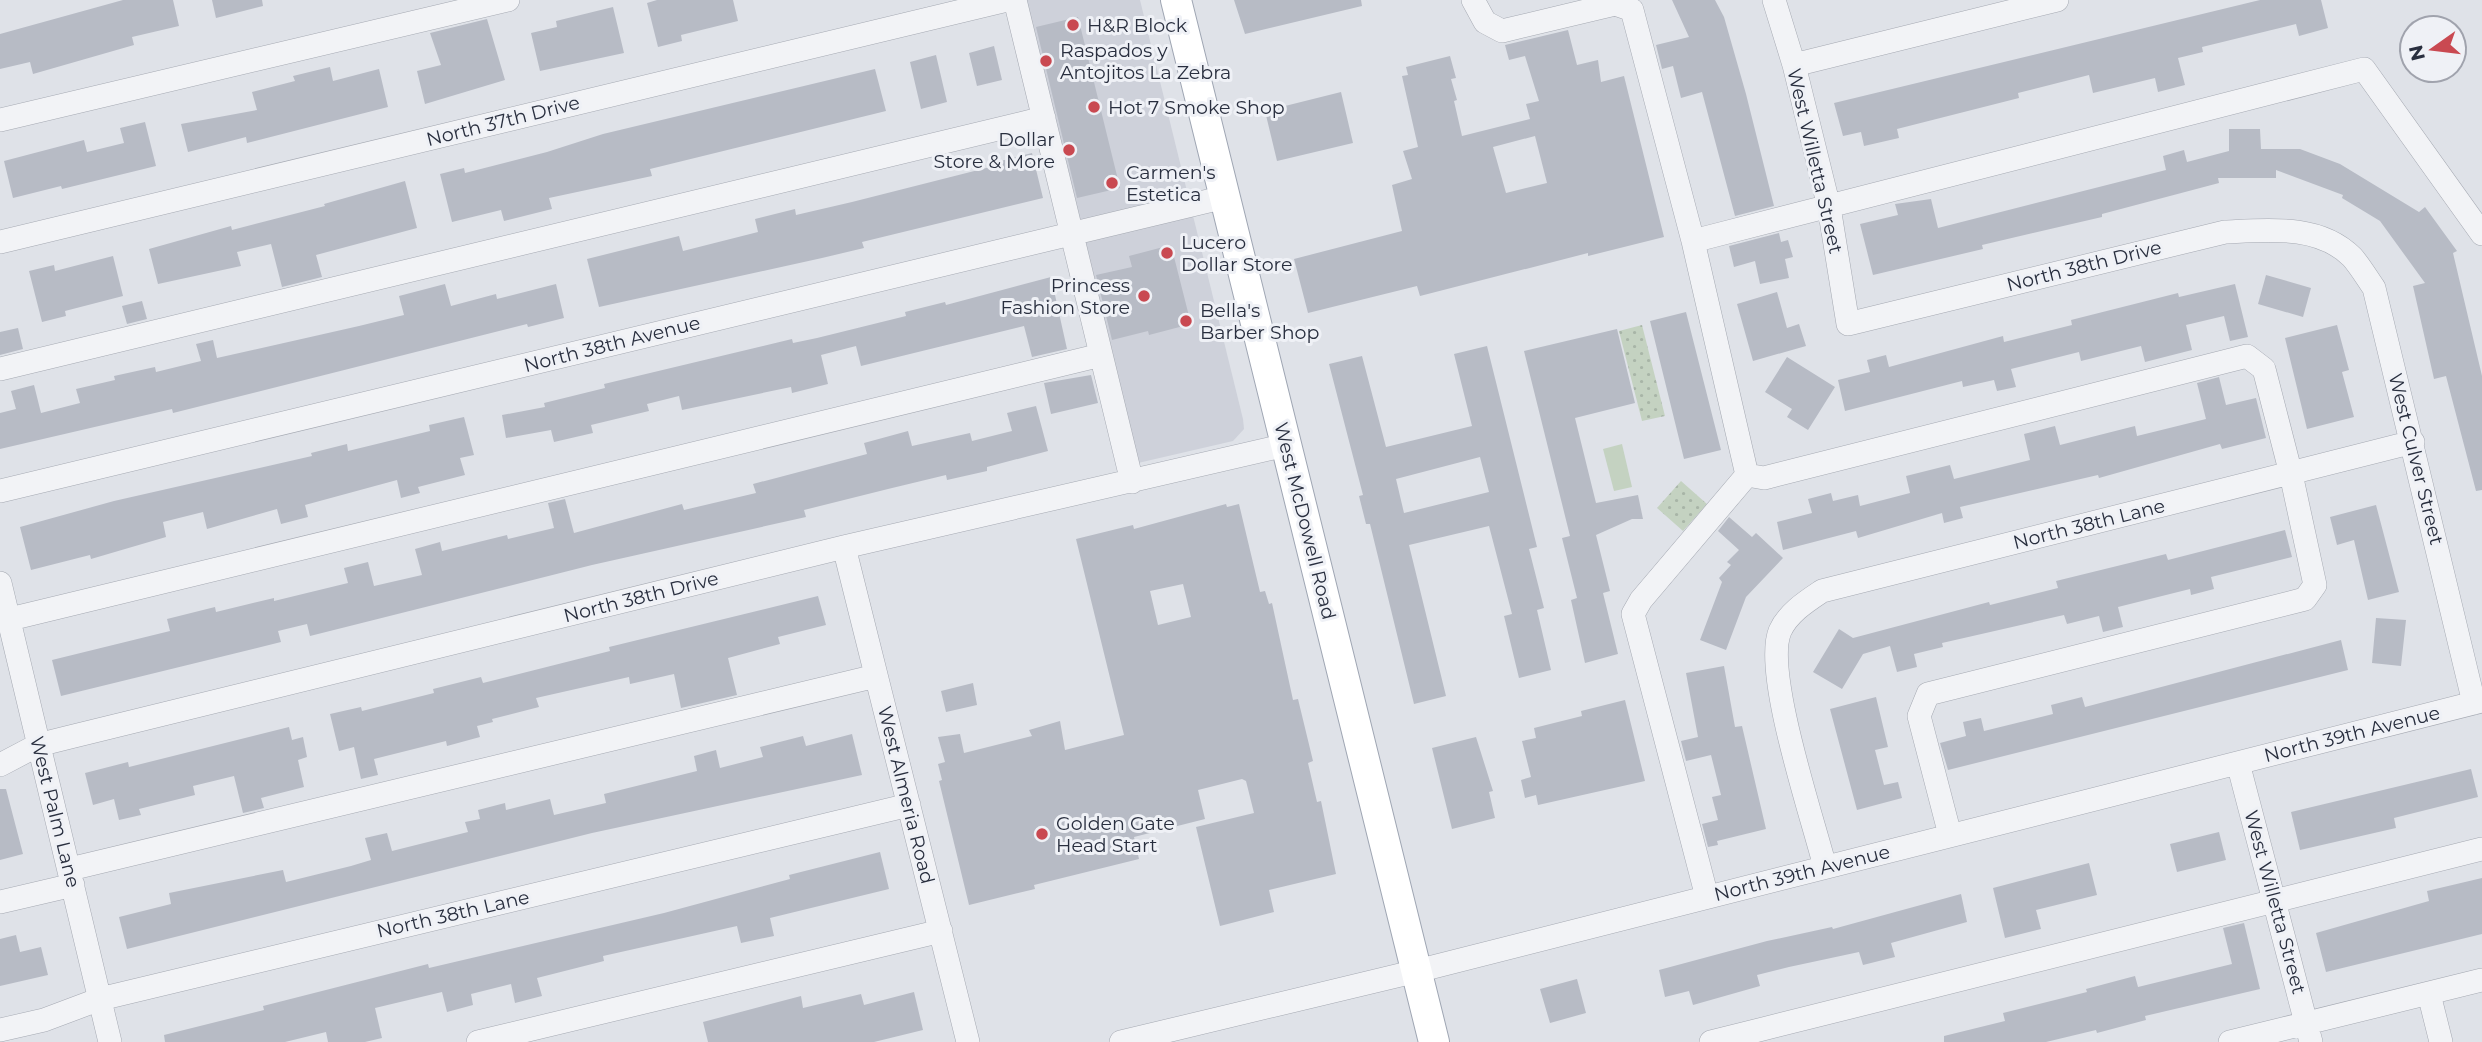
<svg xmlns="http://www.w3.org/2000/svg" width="2482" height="1042" font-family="Montserrat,sans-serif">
<defs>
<pattern id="grass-dots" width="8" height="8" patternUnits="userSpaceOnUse" patternTransform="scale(1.75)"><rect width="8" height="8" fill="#c4d2c1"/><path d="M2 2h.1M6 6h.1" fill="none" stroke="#a8b5a7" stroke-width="1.8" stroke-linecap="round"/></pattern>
</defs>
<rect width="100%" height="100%" fill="#dfe2e8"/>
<path fill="#ced1da" d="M 1023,0 L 1140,0 L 1243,419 L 1244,429 L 1233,441 L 1138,463 Z"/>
<path fill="url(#grass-dots)" d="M 1642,325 L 1665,416 L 1642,421 L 1619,331 Z
M 1681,481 L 1707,504 L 1683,531 L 1657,508 Z"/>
<path fill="#c4d2c1" d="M 1622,444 L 1632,487 L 1614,491 L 1603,449 Z"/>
<path fill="#b7bbc5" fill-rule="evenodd" d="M 123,0 L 173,0 L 179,26 L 132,37 L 134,45 L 33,74 L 30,62 L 0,69 L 0,34 Z
M 212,0 L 262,0 L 263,6 L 216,18 Z
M 657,0 L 733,0 L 738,21 L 681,35 L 682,41 L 658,47 L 647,3 Z
M 1234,0 L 1361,0 L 1362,6 L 1245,34 Z
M 1672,0 L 1715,0 L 1724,17 L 1746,94 L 1774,206 L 1735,216 L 1702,92 L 1681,98 L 1673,66 L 1662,69 L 1656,45 L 1689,37 Z
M 2260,0 L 2321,0 L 2328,28 L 2299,36 L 2296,24 L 2202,47 L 2203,52 L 2178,58 L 2185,85 L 2158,92 L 2155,78 L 2093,93 L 2089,75 L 2018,93 L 2019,98 L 1897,129 L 1899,138 L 1864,146 L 1861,132 L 1843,136 L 1834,103 Z
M 613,7 L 624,53 L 540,71 L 531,33 L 557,27 L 556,21 Z
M 1078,17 L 1120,188 L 1077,198 L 1036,27 Z
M 487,19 L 505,80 L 425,104 L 417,71 L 441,65 L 430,33 Z
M 1568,30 L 1577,65 L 1598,60 L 1601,82 L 1624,76 L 1664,237 L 1588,256 L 1588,253 L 1420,296 L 1417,286 L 1308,313 L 1294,259 L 1402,231 L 1392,185 L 1412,179 L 1403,151 L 1418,147 L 1402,76 L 1408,75 L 1406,67 L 1450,56 L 1456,78 L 1451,79 L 1457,100 L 1454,101 L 1462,136 L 1530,119 L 1526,104 L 1539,101 L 1525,56 L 1509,60 L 1505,45 ZM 1535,136 L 1547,183 L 1506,193 L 1493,147 Z
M 994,46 L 1002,80 L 977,86 L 969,53 Z
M 936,55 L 947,102 L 921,109 L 910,62 Z
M 330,67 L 333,81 L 379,69 L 388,107 L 247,143 L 246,137 L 188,152 L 181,124 L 257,110 L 252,92 L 295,81 L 293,76 Z
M 875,69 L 886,111 L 650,169 L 652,176 L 549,198 L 552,209 L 504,221 L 501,210 L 452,222 L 440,174 L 464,168 L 465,173 L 547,152 L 603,134 Z
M 1341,92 L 1353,143 L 1277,161 L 1265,111 Z
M 145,122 L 156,166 L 62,189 L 61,186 L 13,198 L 4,161 L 84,140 L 87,152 L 124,143 L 120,128 Z
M 2229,129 L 2260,129 L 2261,149 L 2300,149 L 2340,164 L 2419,212 L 2425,207 L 2457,251 L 2453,253 L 2482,376 L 2482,490 L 2476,491 L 2446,376 L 2434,379 L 2413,286 L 2425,283 L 2380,221 L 2342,198 L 2343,195 L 2276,170 L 2276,178 L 2218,178 L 2219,183 L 2102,214 L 2102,217 L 1982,245 L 1983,249 L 1873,275 L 1860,224 L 1898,215 L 1895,204 L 1931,199 L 1938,228 L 2166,170 L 2163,156 L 2184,150 L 2187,162 L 2229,151 Z
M 1032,153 L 1043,198 L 862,242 L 864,248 L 822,258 L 599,307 L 587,259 L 679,236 L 683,251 L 758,232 L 755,219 L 795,209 L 796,215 L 852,202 L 998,165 L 997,162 Z
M 405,181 L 417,228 L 316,255 L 322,277 L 282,287 L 271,244 L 237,252 L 241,266 L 158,284 L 149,249 L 231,226 L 232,230 L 325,206 L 324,204 Z
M 1779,233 L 1781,242 L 1788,240 L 1793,257 L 1785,259 L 1789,278 L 1760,284 L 1755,261 L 1734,267 L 1729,246 Z
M 1171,245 L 1191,324 L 1149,335 L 1148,331 L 1112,340 L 1096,275 L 1132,267 L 1129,256 Z
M 113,256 L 123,296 L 65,311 L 66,316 L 42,322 L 29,271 L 54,265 L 55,271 Z
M 2266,275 L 2311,288 L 2303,317 L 2258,304 Z
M 1051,277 L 1067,349 L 1032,357 L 1024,326 L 861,366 L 856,346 L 821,355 L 828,384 L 792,393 L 791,387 L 682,410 L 679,396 L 647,404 L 649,411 L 591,425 L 593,433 L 554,442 L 551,430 L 506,438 L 502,415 L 545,407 L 544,403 L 605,388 L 604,384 L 792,339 L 793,343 L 817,338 L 906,316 L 905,312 L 945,302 L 946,305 Z
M 445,284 L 451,306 L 496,294 L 497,299 L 556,284 L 564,318 L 528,327 L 527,324 L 173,413 L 172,409 L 0,449 L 0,413 L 16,409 L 11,391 L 34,385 L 41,413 L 80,403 L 76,389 L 115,380 L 114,376 L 155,367 L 156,372 L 201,361 L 196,344 L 213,340 L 217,358 L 359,326 L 404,315 L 399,296 Z
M 2235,284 L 2248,337 L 2230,341 L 2224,316 L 2186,325 L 2192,350 L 2145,362 L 2141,346 L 2081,361 L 2079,352 L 2011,369 L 2016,387 L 1997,391 L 1994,380 L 1963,387 L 1962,381 L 1845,411 L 1838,380 L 1870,372 L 1867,360 L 1886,355 L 1889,367 L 2003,336 L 2004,342 L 2072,325 L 2071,320 L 2178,293 L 2179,297 Z
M 1777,292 L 1787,328 L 1799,324 L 1806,346 L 1753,361 L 1737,304 Z
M 142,301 L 147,319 L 127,324 L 122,306 Z
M 1686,312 L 1721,450 L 1684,459 L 1650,321 Z
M 2337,325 L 2349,370 L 2342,372 L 2354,417 L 2307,429 L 2285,338 Z
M 18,328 L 23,349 L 0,355 L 0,332 Z
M 1617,329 L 1635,403 L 1575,418 L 1596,503 L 1638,495 L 1643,519 L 1632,519 L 1596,535 L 1610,591 L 1603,593 L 1618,654 L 1585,663 L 1571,600 L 1577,598 L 1562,538 L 1570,536 L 1524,351 Z
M 1487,346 L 1537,547 L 1529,549 L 1544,608 L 1537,610 L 1551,670 L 1519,678 L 1504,616 L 1512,614 L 1489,526 L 1409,545 L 1446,696 L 1414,704 L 1370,524 L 1366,524 L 1359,496 L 1363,495 L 1329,364 L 1362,356 L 1386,447 L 1472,426 L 1454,354 ZM 1480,457 L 1489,492 L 1404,513 L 1396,479 Z
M 1787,357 L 1835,387 L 1808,430 L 1787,417 L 1792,409 L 1765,392 Z
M 1091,375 L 1098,403 L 1051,414 L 1044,383 Z
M 2219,377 L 2226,405 L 2256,398 L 2266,438 L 2222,449 L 2220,444 L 2099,478 L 2098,475 L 1960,507 L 1963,518 L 1944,523 L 1942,513 L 1858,538 L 1856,531 L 1783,550 L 1777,522 L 1812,513 L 1808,499 L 1831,493 L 1833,501 L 1858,495 L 1860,506 L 1910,493 L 1906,476 L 1950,465 L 1954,479 L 2030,460 L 2024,434 L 2055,426 L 2060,445 L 2135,426 L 2137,436 L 2206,419 L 2197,383 Z
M 1036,406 L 1048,451 L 987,467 L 987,471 L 947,480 L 946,475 L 888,489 L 804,510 L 806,517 L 592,565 L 310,636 L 307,624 L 278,631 L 281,642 L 61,696 L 52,660 L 170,631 L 167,619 L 215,607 L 216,612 L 274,598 L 274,601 L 348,583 L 344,568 L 368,562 L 374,586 L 422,575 L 415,549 L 440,542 L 442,551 L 507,535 L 508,539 L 554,528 L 548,503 L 565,499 L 574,533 L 682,504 L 684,510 L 756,493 L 753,484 L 867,454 L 864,443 L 908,431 L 912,446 L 970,433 L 972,441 L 1012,431 L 1007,413 Z
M 464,417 L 474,455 L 460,458 L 465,475 L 418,487 L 420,493 L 401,498 L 397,480 L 305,505 L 308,517 L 281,524 L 277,509 L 207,529 L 203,512 L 163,522 L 166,537 L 91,559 L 90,555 L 31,570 L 20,527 L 114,501 L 312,456 L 311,453 L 347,444 L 348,451 L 430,431 L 429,425 Z
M 1226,504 L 1227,507 L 1239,504 L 1260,592 L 1265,591 L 1269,604 L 1272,603 L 1293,700 L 1298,699 L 1313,761 L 1308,763 L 1317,802 L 1321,801 L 1336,874 L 1269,890 L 1274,912 L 1220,926 L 1196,827 L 1254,813 L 1246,781 L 1242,779 L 1198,790 L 1205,819 L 1134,837 L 1139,859 L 1034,885 L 1035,889 L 969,905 L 939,781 L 942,780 L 938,764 L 945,762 L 938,737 L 960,734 L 964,753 L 1032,736 L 1029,730 L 1060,721 L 1065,750 L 1124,735 L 1076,539 L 1133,525 L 1134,529 ZM 1183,584 L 1191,617 L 1158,625 L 1150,591 Z
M 2376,505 L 2399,592 L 2368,600 L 2354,540 L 2337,545 L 2330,517 Z
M 1729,517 L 1752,537 L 1756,533 L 1783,558 L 1746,597 L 1726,650 L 1700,640 L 1722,582 L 1719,578 L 1731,565 L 1727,562 L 1739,550 L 1718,531 Z
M 2285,530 L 2292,557 L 2211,577 L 2214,589 L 2191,595 L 2190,589 L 2118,607 L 2123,627 L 2103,632 L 2099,616 L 2067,624 L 2064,615 L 1942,643 L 1943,647 L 1914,654 L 1917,667 L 1897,672 L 1890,646 L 1863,654 L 1842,689 L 1813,672 L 1839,629 L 1853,638 L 1989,602 L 1990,605 L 2058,588 L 2056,581 L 2166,554 L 2168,560 Z
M 818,596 L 826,625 L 778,637 L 780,644 L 728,658 L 737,695 L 681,708 L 674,674 L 630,684 L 629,677 L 536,698 L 539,707 L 492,719 L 493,722 L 477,726 L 480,737 L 447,746 L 446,741 L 374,759 L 378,775 L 361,779 L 354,747 L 339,751 L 330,714 L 361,707 L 362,711 L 434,693 L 433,689 L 481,677 L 483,683 L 610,651 L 609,647 Z
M 2376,618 L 2406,620 L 2401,666 L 2372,663 Z
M 2341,640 L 2348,670 L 1948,770 L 1940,743 L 1966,736 L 1963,722 L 1981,718 L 1984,731 L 2053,714 L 2051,705 L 2082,697 L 2085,707 Z
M 1724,666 L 1735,727 L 1742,726 L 1766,829 L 1717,841 L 1718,845 L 1708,847 L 1702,824 L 1718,820 L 1712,797 L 1721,795 L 1711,755 L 1686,761 L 1681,741 L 1698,737 L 1686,673 Z
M 973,683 L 977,705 L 946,712 L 941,691 Z
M 1876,697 L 1888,747 L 1875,750 L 1884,785 L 1898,782 L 1902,798 L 1857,810 L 1830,709 Z
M 1625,700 L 1645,781 L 1538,805 L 1536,795 L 1525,798 L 1521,780 L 1531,777 L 1522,741 L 1536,738 L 1534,728 L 1582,716 L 1581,711 Z
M 289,727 L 292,740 L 303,737 L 307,757 L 298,760 L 304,787 L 261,798 L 264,808 L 243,813 L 234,776 L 193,786 L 195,795 L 139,809 L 141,815 L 119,820 L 114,799 L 93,805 L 85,773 L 128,762 L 129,767 Z
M 852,734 L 862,775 L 592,833 L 127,949 L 119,917 L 171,904 L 169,893 L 283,870 L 286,882 L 351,866 L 371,860 L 365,838 L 387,833 L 392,851 L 468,832 L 465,822 L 480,819 L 478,810 L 505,803 L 506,810 L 550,799 L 554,815 L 606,803 L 604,794 L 697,771 L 694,756 L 716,750 L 720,768 L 763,757 L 760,747 L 803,736 L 806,746 Z
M 1476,737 L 1493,791 L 1489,792 L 1495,818 L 1452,829 L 1432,748 Z
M 2471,769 L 2478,797 L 2394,818 L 2396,828 L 2300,850 L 2291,812 Z
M 0,789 L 6,789 L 23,854 L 0,860 Z
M 2219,832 L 2226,860 L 2177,872 L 2170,844 Z
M 880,852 L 889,889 L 770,918 L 774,936 L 741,943 L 737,926 L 603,956 L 604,961 L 537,978 L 542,996 L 515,1003 L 511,984 L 471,994 L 473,1005 L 447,1012 L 442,992 L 375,1008 L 382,1038 L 365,1042 L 328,1042 L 326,1032 L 285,1042 L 165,1042 L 164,1035 L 264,1010 L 263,1006 L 428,964 L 429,968 L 664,913 L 790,879 L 789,875 Z
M 2089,863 L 2097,895 L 2036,910 L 2041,929 L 2005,938 L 1993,888 Z
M 2482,878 L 2482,934 L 2326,972 L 2316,933 L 2429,901 L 2427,891 Z
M 1961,894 L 1967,922 L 1891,943 L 1895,957 L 1863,965 L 1859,952 L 1789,967 L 1757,975 L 1760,986 L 1693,1005 L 1689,991 L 1665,997 L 1659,970 L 1767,941 L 1832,927 L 1833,929 Z
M 2244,923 L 2260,989 L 2145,1016 L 2146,1020 L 2097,1033 L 2096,1030 L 2046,1042 L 1944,1042 L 1944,1036 L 2005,1021 L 2003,1013 L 2087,992 L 2086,989 L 2135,976 L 2138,987 L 2232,964 L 2223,928 Z
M 16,935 L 20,952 L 41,947 L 48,975 L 0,986 L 0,939 Z
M 1577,979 L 1586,1013 L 1550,1023 L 1540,989 Z
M 914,992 L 923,1030 L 874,1042 L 708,1042 L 703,1022 L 801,996 L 803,1008 L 861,994 L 864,1005 Z"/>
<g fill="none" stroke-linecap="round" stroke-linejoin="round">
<defs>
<path id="minor" d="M 1015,0 L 1132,482
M 1473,0 L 1485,22 L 1502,31 L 1615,4 L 1632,10 L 1693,241 L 1747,475 L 1641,600 L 1633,614 L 1707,897
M 1774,0 L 1794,65 L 1829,207 L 1848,324 L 2225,232 C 2268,230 2319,224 2352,257 C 2360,266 2367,278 2374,288 L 2474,703
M 1794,65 L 2057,0
M 0,120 L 508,0
M 1693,241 L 2364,69 L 2482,234
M 0,242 L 1007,0
M 0,369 L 1044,118
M 1747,475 L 1764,478 L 2247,356 L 2264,369 L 2291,474 L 2315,585 L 2305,599 L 1928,694 L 1919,716 L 1950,835
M 0,491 L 1225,197
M 844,547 L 968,1042
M 0,583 L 110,1042
M 10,619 L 1101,355
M 2238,763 L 2311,1042
M 0,765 L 38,745 L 70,737 L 844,547 L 1286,445
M 1825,867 C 1813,819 1763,672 1780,631 C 1788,613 1807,601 1822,591 L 2413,442
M 70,869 L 876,676
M 0,902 L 73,885
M 2429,994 L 2441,1042
M 0,1030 L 44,1020 L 100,999 L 909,805
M 478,1042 L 941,931
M 1121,1042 L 1417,971 L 2482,701
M 1711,1042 L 2482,849
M 2230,1042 L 2482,980"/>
<path id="major" d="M 1176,0 L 1434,1042"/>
</defs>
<use href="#minor" stroke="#a5a9b2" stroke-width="24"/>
<use href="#major" stroke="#9fa6b3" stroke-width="32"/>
<use href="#minor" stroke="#f2f3f6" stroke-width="23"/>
<use href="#major" stroke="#fff" stroke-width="30"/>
</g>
<g fill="#c94951" stroke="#eff1f6" stroke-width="2.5">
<circle cx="1073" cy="25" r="7"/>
<circle cx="1046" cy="61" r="7"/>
<circle cx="1094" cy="107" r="7"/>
<circle cx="1069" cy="150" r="7"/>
<circle cx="1112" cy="183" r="7"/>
<circle cx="1167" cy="253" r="7"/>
<circle cx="1144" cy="296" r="7"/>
<circle cx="1186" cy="321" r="7"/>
<circle cx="1042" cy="834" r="7"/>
</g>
<g text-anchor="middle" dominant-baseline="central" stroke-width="6" stroke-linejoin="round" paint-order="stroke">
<g font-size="19" fill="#292f3f" stroke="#eff1f6" text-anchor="start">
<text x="1087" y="25">H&amp;R Block</text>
<text x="1060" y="50">Raspados y<tspan x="1060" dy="22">Antojitos La Zebra</tspan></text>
<text x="1108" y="107">Hot 7 Smoke Shop</text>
<text x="1055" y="139" text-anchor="end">Dollar<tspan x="1055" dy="22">Store &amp; More</tspan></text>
<text x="1126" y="172">Carmen's<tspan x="1126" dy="22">Estetica</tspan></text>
<text x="1181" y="242">Lucero<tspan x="1181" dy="22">Dollar Store</tspan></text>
<text x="1130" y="285" text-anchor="end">Princess<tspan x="1130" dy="22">Fashion Store</tspan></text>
<text x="1200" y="310">Bella's<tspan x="1200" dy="22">Barber Shop</tspan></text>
<text x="1056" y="823">Golden Gate<tspan x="1056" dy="22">Head Start</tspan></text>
</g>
<g font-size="19" fill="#292f3f" stroke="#eff1f6">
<text transform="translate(503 121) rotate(-14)">North 37th Drive</text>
<text transform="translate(1815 161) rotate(77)">West Willetta Street</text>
<text transform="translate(2084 266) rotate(-14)">North 38th Drive</text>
<text transform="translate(612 344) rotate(-14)">North 38th Avenue</text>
<text transform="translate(2416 459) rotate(76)">West Culver Street</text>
<text transform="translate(1305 521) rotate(76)">West McDowell Road</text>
<text transform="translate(2089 524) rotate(-14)">North 38th Lane</text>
<text transform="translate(641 597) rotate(-14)">North 38th Drive</text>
<text transform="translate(2352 734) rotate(-14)">North 39th Avenue</text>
<text transform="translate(906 795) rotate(76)">West Almeria Road</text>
<text transform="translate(55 812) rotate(76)">West Palm Lane</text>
<text transform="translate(1802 873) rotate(-14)">North 39th Avenue</text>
<text transform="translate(2275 902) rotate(75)">West Willetta Street</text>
<text transform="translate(453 914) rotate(-13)">North 38th Lane</text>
</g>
</g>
<g transform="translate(2433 49) rotate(256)"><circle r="33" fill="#eff1f6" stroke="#a0a3ad" stroke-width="2"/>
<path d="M0-5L12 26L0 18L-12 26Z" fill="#c94951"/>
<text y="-10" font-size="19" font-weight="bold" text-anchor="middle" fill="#292f3f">N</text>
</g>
</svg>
